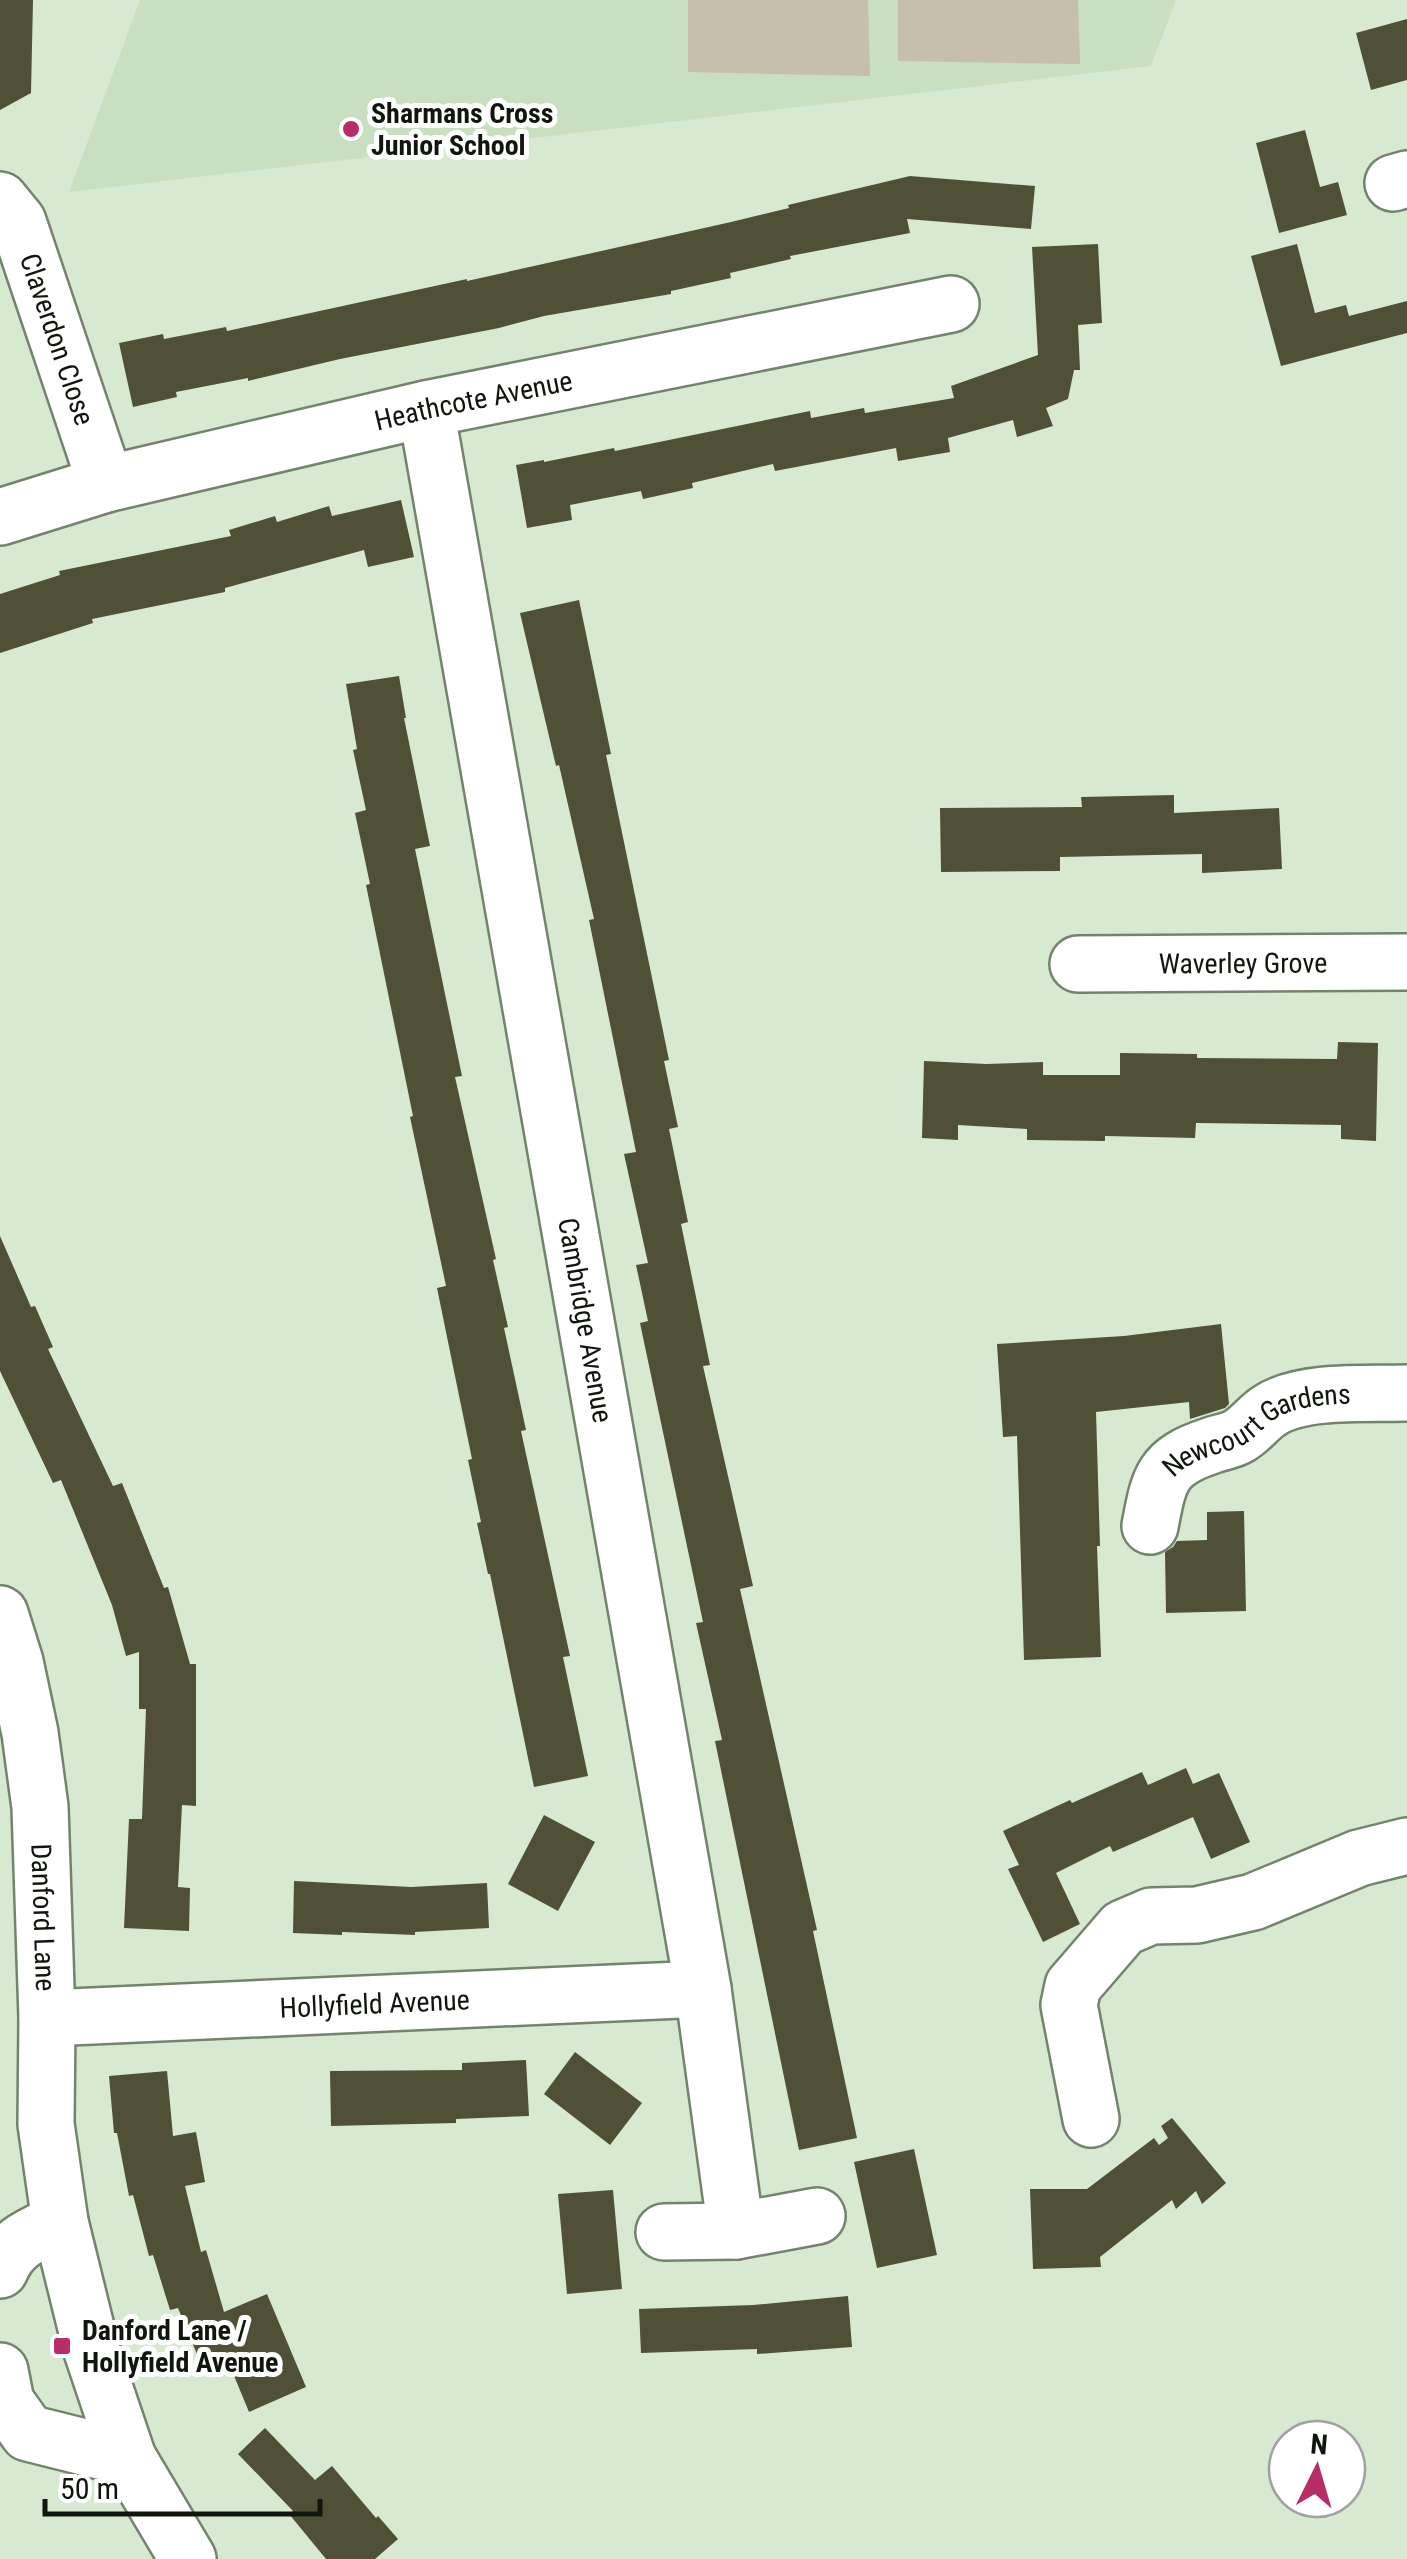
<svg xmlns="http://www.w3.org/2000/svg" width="1407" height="2559" font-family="'Roboto Condensed',sans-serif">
<rect width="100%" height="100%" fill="#d7ead1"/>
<path fill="#c8dfc0" d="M 140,0 L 1176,0 L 1151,66 L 69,192 Z"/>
<path fill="#c7beac" d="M 688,0 L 868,0 L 870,76 L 688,72 Z
M 898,0 L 1078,0 L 1080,64 L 898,61 Z"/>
<path fill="#4f5036" d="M 0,0 L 33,0 L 31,93 L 0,110 Z
M 1407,19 L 1407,80 L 1371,90 L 1356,33 Z
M 1305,130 L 1320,187 L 1338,182 L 1347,215 L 1279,233 L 1256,143 Z
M 910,176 L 1035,186 L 1031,229 L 907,219 L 910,233 L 790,256 L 791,259 L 730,273 L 731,278 L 671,291 L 671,294 L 544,316 L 499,328 L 340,359 L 248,381 L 248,378 L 176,392 L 177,397 L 133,407 L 119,343 L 163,334 L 164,339 L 226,327 L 227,331 L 467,279 L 467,281 L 731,222 L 789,208 L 788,205 Z
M 1098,244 L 1102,323 L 1078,325 L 1080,370 L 1074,370 L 1068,399 L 1046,408 L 1053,426 L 1017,437 L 1013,420 L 948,438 L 950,452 L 898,461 L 896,448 L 775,471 L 773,464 L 692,483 L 693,488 L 643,499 L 641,491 L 570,505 L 572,520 L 527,528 L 516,465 L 544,460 L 544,462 L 614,448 L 615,451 L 810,411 L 811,418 L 864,408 L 865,413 L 954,398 L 951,386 L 1038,355 L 1032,247 Z
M 1297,244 L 1315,313 L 1346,305 L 1349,316 L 1407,301 L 1407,333 L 1281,366 L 1251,256 Z
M 401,500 L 414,557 L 368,567 L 364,550 L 225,588 L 225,592 L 92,619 L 93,623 L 0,653 L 0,594 L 60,575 L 59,571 L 231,536 L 229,530 L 275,516 L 277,522 L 329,506 L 332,516 Z
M 579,600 L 611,754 L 606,755 L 669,1060 L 664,1061 L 678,1127 L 669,1129 L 688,1222 L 681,1224 L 710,1365 L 703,1366 L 753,1586 L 740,1589 L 817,1930 L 813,1931 L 857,2138 L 799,2150 L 715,1741 L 722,1740 L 696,1623 L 703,1622 L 640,1323 L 648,1321 L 636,1265 L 648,1263 L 624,1154 L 636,1152 L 589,920 L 594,919 L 559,765 L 556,766 L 520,613 Z
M 399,676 L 406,718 L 404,718 L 430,846 L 415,849 L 462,1076 L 455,1077 L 496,1259 L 493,1260 L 508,1327 L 504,1328 L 526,1430 L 521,1431 L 570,1656 L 563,1657 L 588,1776 L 534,1787 L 490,1574 L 488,1574 L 477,1523 L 481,1522 L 468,1460 L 472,1459 L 437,1288 L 446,1286 L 410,1117 L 413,1116 L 366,885 L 370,884 L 355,813 L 366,810 L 353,750 L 357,749 L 346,684 Z
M 1174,795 L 1174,813 L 1279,808 L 1282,869 L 1202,873 L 1202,854 L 1060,857 L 1060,871 L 941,872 L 940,808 L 1082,807 L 1081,797 Z
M 1338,1042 L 1378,1043 L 1376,1141 L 1341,1139 L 1341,1125 L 1196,1123 L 1195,1138 L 1105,1136 L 1105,1141 L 1027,1140 L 1027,1129 L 958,1125 L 958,1140 L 922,1138 L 924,1061 L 986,1064 L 1043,1062 L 1043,1075 L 1120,1075 L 1120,1053 L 1197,1054 L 1197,1058 L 1337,1059 Z
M 0,1236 L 31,1307 L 35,1306 L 53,1347 L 48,1349 L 113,1486 L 122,1483 L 164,1588 L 168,1587 L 190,1664 L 196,1664 L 196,1806 L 182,1805 L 178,1887 L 190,1888 L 189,1931 L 124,1928 L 129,1819 L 142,1819 L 146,1709 L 139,1709 L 139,1652 L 126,1656 L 112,1605 L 61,1480 L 53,1483 L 0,1371 Z
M 1221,1324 L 1229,1404 L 1225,1408 L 1190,1419 L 1189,1402 L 1096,1412 L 1100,1546 L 1097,1546 L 1101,1657 L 1024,1660 L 1017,1436 L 1003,1437 L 997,1344 L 1124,1336 Z
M 1244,1511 L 1246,1611 L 1166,1613 L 1165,1552 L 1173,1547 L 1177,1541 L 1207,1540 L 1207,1512 Z
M 1186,1768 L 1193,1784 L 1219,1773 L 1250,1842 L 1211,1859 L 1193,1817 L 1113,1852 L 1110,1846 L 1056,1873 L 1080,1924 L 1043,1942 L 1008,1869 L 1019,1865 L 1003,1831 L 1070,1800 L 1072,1803 L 1142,1772 L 1148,1785 Z
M 544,1815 L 595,1842 L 558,1911 L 508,1884 Z
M 294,1881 L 411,1887 L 487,1883 L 489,1928 L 415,1932 L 415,1935 L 342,1932 L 342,1935 L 293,1933 Z
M 575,2052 L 642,2103 L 610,2145 L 544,2094 Z
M 526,2060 L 529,2116 L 456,2119 L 456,2123 L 331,2126 L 330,2071 L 462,2070 L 462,2063 Z
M 167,2071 L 173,2136 L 196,2132 L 205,2182 L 185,2186 L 201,2252 L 206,2250 L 224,2312 L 267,2294 L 306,2387 L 249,2412 L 225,2354 L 201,2364 L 178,2308 L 170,2310 L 153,2255 L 149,2256 L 133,2195 L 129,2196 L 117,2133 L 114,2133 L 109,2076 Z
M 1172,2118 L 1226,2183 L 1202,2204 L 1196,2191 L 1176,2209 L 1172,2200 L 1100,2257 L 1101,2267 L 1033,2269 L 1030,2189 L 1087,2189 L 1154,2138 L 1159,2145 L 1168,2138 L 1161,2126 Z
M 914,2149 L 937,2255 L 877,2268 L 854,2162 Z
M 613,2190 L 622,2289 L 567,2294 L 558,2194 Z
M 848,2296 L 852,2347 L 757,2354 L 757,2349 L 641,2353 L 639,2309 L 753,2305 Z
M 265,2428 L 315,2480 L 332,2466 L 376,2518 L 378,2516 L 398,2539 L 375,2559 L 326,2559 L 289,2514 L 293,2511 L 238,2454 Z"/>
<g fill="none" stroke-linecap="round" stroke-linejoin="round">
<defs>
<g id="minor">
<path d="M 1393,183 L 1407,179"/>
<path id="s1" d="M 0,200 L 18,222 L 106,484"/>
<path id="s2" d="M 426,409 L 703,1989 L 736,2231 L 817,2216"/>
<path id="s3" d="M 0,517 L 106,484 L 426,409 L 951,304"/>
<path id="s4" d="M 1078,964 L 1407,962"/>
<path id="s5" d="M 1150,1526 C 1159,1479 1161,1462 1210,1446 C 1220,1442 1231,1441 1239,1436 C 1251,1429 1258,1418 1269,1411 C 1301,1389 1368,1394 1407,1393"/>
<path id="s6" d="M 0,1614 L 15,1662 L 30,1733 L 40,1807 L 47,2018 L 46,2124 L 60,2222 L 91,2348 L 128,2458 L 188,2559"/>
<path id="s7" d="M 47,2018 L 703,1989"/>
<path d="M 1091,2119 L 1069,2005 L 1073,1986 L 1123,1928 L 1151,1916 L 1197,1915 L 1253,1902 L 1359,1858 L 1407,1846"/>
<path d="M 664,2232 L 736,2231"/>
<path d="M 0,2270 C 12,2241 33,2235 60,2222"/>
<path d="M 0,2371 L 6,2402 L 28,2433 L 128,2458"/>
</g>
</defs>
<use href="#minor" stroke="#73846d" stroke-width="60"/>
<use href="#minor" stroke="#fff" stroke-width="55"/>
</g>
<g fill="#b82d68" stroke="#fff" stroke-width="4">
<circle cx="351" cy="129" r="10"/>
<rect x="52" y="2336" width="20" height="20" rx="5"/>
</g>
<g text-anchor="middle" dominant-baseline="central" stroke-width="10" stroke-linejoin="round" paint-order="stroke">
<g font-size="28" font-weight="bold" fill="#10160d" stroke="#fff" text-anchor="start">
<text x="371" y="113">Sharmans Cross<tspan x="371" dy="32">Junior School</tspan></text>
<text x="82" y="2330">Danford Lane /<tspan x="82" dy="32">Hollyfield Avenue</tspan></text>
</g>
<g font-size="28" fill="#10160d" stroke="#fff">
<text stroke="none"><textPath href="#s1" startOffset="152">Claverdon Close</textPath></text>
<text stroke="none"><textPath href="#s3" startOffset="488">Heathcote Avenue</textPath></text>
<text stroke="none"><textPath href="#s4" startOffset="165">Waverley Grove</textPath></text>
<text stroke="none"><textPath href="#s2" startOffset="925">Cambridge Avenue</textPath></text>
<text stroke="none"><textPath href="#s5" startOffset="160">Newcourt Gardens</textPath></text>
<text stroke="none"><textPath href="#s6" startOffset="308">Danford Lane</textPath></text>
<text stroke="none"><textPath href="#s7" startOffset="328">Hollyfield Avenue</textPath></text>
</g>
</g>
<g transform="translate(1317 2469) rotate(5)"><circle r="48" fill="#ffffff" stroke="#9fa29e" stroke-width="2.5"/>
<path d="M0-8L18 38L0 25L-18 38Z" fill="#b82d68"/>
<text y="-15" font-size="28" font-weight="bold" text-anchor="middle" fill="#10160d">N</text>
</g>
<path d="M45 2499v15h275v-15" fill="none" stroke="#10160d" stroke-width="5"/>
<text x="60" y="2499" font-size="30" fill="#10160d" stroke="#ffffff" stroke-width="8" paint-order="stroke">50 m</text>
</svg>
